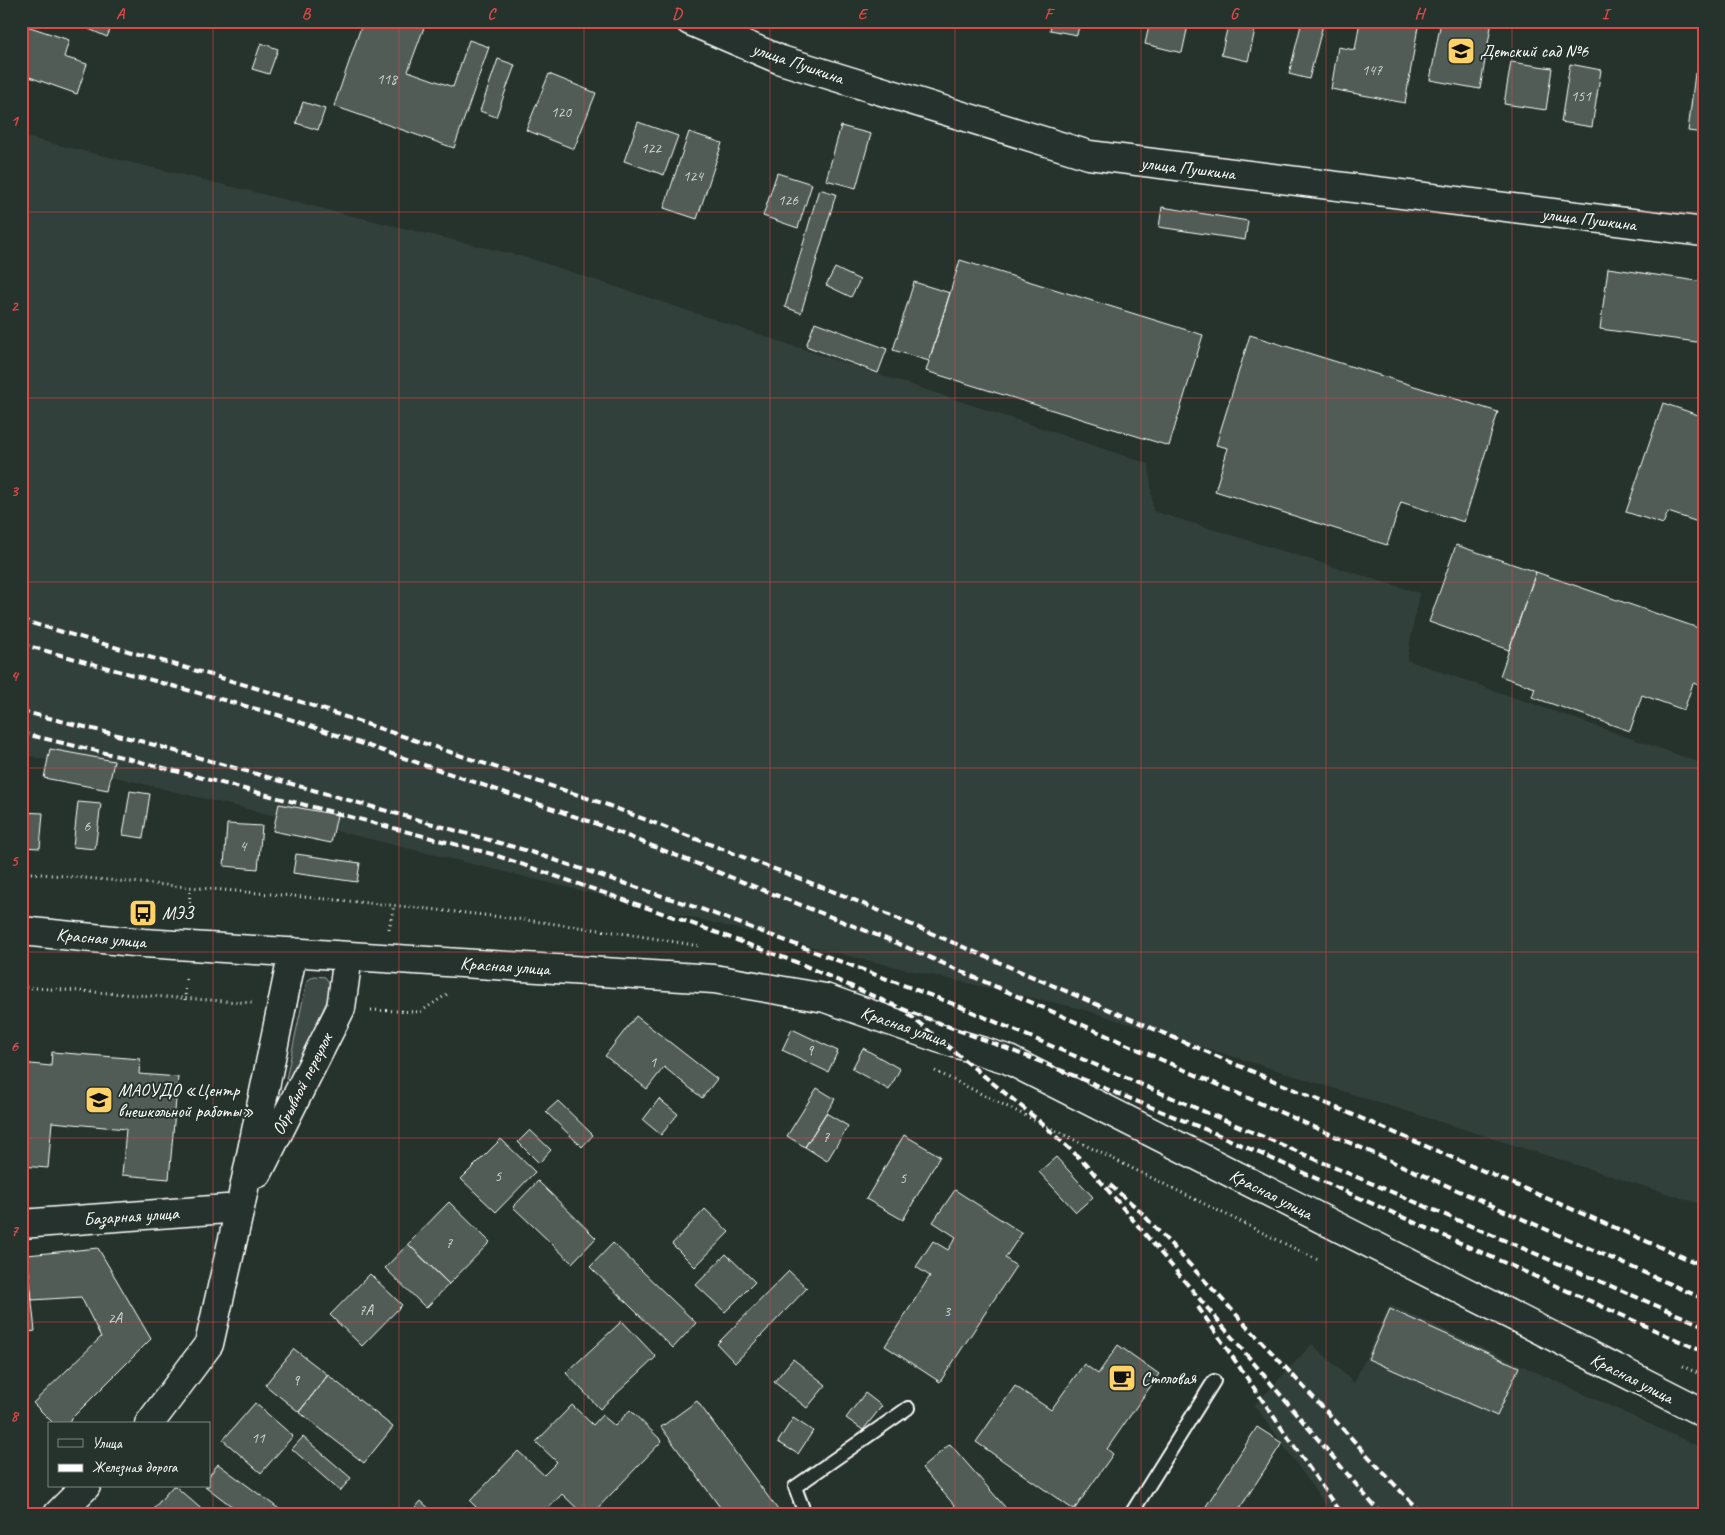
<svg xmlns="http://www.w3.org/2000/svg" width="1725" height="1535" font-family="Caveat,sans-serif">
<rect width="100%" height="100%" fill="#26332d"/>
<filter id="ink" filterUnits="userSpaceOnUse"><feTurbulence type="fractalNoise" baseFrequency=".02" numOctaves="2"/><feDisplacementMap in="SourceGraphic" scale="10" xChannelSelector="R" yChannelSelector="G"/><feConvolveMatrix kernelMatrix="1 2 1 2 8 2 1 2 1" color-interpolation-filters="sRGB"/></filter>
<g filter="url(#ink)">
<path fill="#333f3a" d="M 21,136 L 532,259 L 1149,464 L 1153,511 L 1419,593 L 1407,660 L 1704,764 L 1704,1205 L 1082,1009 L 874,962 L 21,754 Z
M 1390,1305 L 1704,1449 L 1704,1514 L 1332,1514 L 1255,1405 L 1312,1344 L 1354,1383 Z"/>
<path fill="#3e4944" stroke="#9ea4a2" d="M 314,976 L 325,977 L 330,984 L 328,998 L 292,1080 L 286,1079 L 307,981 Z"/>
<path fill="#515c57" stroke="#fff" d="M 84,21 L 114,21 L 107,37 L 82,26 Z
M 363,21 L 426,22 L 408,71 L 453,87 L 469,40 L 489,47 L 454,148 L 334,106 Z
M 1052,21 L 1080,21 L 1077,35 L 1050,30 Z
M 1150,21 L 1189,21 L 1182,53 L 1145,44 Z
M 1229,21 L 1257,21 L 1248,61 L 1221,55 Z
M 1302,21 L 1324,21 L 1309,79 L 1289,74 Z
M 1360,21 L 1419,21 L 1405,103 L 1331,89 L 1338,47 L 1355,50 Z
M 1441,21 L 1492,21 L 1480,89 L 1430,80 Z
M 24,25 L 69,40 L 64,57 L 87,64 L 77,94 L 21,74 L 21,32 Z
M 261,43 L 278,49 L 269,74 L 252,69 Z
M 498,59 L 515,65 L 496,117 L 480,111 Z
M 1511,62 L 1552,68 L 1546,110 L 1504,104 Z
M 1570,64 L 1601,70 L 1592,127 L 1561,122 Z
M 1695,73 L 1704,74 L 1704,133 L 1688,131 Z
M 549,74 L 596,93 L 574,149 L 526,130 Z
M 303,102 L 325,109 L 318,130 L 296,123 Z
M 638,122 L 678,136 L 664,175 L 624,161 Z
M 841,126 L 871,134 L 856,188 L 826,180 Z
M 689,132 L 722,143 L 697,219 L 664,208 Z
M 777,173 L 812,184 L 798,228 L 763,216 Z
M 819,189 L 836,194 L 801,313 L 785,307 Z
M 1162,207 L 1248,221 L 1245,240 L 1159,227 Z
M 960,260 L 1203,335 L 1169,446 L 926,371 Z
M 835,268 L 860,280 L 851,297 L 826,285 Z
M 1608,268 L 1704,282 L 1704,343 L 1600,329 Z
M 914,282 L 950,293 L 929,361 L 893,350 Z
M 815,322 L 887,349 L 878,373 L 806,346 Z
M 1250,335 L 1498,412 L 1464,522 L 1401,502 L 1387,545 L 1215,491 L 1228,448 L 1216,445 Z
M 1663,403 L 1704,417 L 1704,524 L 1668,512 L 1663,524 L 1626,512 Z
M 1456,545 L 1536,572 L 1509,650 L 1429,622 Z
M 1536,572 L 1704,630 L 1704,687 L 1693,683 L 1684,710 L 1642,695 L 1630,731 L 1532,697 L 1535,688 L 1500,676 Z
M 50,749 L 114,761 L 108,790 L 44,778 Z
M 130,791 L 150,794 L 143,838 L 123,835 Z
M 78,802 L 101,804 L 95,849 L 73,847 Z
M 279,804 L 337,815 L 331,843 L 273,831 Z
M 21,812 L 43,813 L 40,848 L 21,847 Z
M 227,824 L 262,826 L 258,869 L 224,866 Z
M 296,854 L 360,863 L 357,882 L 293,873 Z
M 636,1016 L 717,1079 L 702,1098 L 664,1067 L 647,1089 L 605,1056 Z
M 792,1029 L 838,1051 L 828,1072 L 782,1050 Z
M 863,1048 L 900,1069 L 889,1090 L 852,1069 Z
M 52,1052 L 140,1059 L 139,1074 L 178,1077 L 169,1179 L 122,1175 L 126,1129 L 52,1122 L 48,1168 L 21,1166 L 21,1063 L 51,1066 Z
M 817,1088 L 835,1099 L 805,1147 L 787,1136 Z
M 659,1099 L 678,1114 L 661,1135 L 643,1120 Z
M 558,1101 L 593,1135 L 582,1147 L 546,1112 Z
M 826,1113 L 848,1126 L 827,1161 L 805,1147 Z
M 530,1130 L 551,1150 L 539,1163 L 518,1142 Z
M 904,1135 L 940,1156 L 903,1220 L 866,1199 Z
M 501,1139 L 535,1172 L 496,1212 L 461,1179 Z
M 1056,1157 L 1093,1197 L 1076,1212 L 1039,1172 Z
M 538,1181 L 596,1238 L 572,1263 L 513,1207 Z
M 955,1190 L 1022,1233 L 1005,1258 L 1016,1266 L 940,1382 L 885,1346 L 930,1276 L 916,1267 L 933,1241 L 948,1250 L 956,1237 L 933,1222 Z
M 449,1202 L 490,1242 L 449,1284 L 408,1244 Z
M 705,1209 L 729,1232 L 695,1267 L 672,1244 Z
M 613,1243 L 696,1323 L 673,1348 L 590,1267 Z
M 408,1244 L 449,1284 L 426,1308 L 385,1268 Z
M 98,1248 L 151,1339 L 66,1424 L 54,1424 L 33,1403 L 101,1337 L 81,1297 L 32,1300 L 27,1255 Z
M 726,1254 L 755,1282 L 725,1312 L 696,1285 Z
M 27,1255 L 35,1331 L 21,1333 L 21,1256 Z
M 789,1271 L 807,1288 L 735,1363 L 717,1344 Z
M 370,1274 L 402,1305 L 362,1346 L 330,1315 Z
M 1390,1309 L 1519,1367 L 1497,1416 L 1368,1359 Z
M 622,1321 L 656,1357 L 600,1409 L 566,1373 Z
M 1118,1345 L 1159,1374 L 1107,1449 L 1113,1454 L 1074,1510 L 976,1442 L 1015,1386 L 1051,1410 L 1084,1364 L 1098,1374 Z
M 294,1349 L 328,1375 L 299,1412 L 265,1385 Z
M 793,1359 L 826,1385 L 807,1408 L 774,1382 Z
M 328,1375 L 393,1427 L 364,1463 L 299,1412 Z
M 865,1393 L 882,1406 L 863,1430 L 846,1418 Z
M 697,1401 L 781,1514 L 725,1514 L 661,1427 Z
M 255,1403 L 293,1436 L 261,1473 L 223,1440 Z
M 572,1405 L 593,1425 L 602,1415 L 615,1426 L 630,1410 L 662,1441 L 592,1514 L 583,1514 L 562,1494 L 543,1514 L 483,1514 L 470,1501 L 518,1451 L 544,1475 L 557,1462 L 536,1442 Z
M 793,1418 L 813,1431 L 798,1454 L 778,1442 Z
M 1257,1427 L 1282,1443 L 1236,1514 L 1201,1514 Z
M 303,1437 L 351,1478 L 340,1491 L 292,1449 Z
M 950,1444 L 1011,1514 L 962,1514 L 922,1468 Z
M 218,1464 L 286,1514 L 242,1514 L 205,1486 L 209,1486 L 209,1476 Z
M 173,1486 L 175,1486 L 207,1514 L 161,1514 L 154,1508 Z
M 421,1501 L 435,1514 L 410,1514 Z"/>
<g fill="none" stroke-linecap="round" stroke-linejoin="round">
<defs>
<path id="service" d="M 805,1514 L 795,1487 L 908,1408
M 1131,1514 L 1214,1381"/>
<path id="tertiary" d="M 690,21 L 781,60 L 1089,155 L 1704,232"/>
<path id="secondary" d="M 21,931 L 144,943 L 714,979 L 825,998 L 938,1038 L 1007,1059 L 1704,1413
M 258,1173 L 341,1008 L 348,956
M 21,1224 L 240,1208
M 149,1424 L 209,1344 L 240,1208 L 293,952
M 58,1514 L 86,1486"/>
</defs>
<use href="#service" stroke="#fff" stroke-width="16"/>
<use href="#tertiary" stroke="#fff" stroke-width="31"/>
<use href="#secondary" stroke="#fff" stroke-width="31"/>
<path stroke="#fff" stroke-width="3" stroke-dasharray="1 4" stroke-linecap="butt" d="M 21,872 C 247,894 475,906 699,946
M 189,918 L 190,888
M 389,929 L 394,905
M 21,987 L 253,1003
M 185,1000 L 186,976
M 371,1010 L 420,1012 L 449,993
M 935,1071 L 1320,1261
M 1682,1366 L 1704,1376"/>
<use href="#service" stroke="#26332d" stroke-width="12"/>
<use href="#tertiary" stroke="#26332d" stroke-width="28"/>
<use href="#secondary" stroke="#26332d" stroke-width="28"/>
<path stroke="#fff" stroke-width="4" stroke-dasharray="8 4" stroke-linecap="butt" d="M 21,620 L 280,695 L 602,803 L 845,896 L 1704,1266
M 21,644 L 278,715 L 597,824 L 899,944 L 1704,1299
M 21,711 L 133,739 L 528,851 L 704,910 L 956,1005 L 1704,1326
M 21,733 L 126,758 L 492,854 L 685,921 L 801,964 L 900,1008 L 1026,1056 L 1219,1135 L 1704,1352
M 908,1014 L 1038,1120 L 1085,1163 L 1381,1514
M 1110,1185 L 1138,1209 L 1422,1514
M 1198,1307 L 1341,1514"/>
</g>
</g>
<path fill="none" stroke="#dc4848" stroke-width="1" stroke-opacity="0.55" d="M 213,21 L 213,1514M 399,21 L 399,1514M 584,21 L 584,1514M 770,21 L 770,1514M 955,21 L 955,1514M 1141,21 L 1141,1514M 1326,21 L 1326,1514M 1512,21 L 1512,1514M 21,212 L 1704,212M 21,398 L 1704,398M 21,582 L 1704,582M 21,768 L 1704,768M 21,952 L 1704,952M 21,1138 L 1704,1138M 21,1322 L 1704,1322"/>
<defs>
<symbol id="school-square" viewBox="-11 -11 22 22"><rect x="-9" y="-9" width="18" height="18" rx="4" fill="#ffd166" stroke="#26332d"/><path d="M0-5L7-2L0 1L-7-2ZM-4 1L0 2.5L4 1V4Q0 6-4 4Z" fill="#111"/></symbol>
<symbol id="bus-square" viewBox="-11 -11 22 22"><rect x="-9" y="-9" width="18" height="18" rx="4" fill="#ffd166" stroke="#26332d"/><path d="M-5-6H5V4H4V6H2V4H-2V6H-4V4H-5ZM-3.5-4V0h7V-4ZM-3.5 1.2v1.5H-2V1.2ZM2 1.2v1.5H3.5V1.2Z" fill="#111"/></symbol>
<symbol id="cafe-square" viewBox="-11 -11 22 22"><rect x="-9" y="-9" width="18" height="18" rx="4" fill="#ffd166" stroke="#26332d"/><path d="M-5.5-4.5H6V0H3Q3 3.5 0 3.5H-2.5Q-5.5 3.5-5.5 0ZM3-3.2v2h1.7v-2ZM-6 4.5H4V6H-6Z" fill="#111"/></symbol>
</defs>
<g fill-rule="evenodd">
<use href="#school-square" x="1445" y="35" width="32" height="32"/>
<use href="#bus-square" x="127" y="897" width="32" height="32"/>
<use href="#school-square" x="83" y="1084" width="32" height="32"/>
<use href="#cafe-square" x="1106" y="1362" width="32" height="32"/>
</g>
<g text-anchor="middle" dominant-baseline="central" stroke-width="4" stroke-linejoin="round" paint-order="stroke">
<g font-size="15" fill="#d4d6d5">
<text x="1372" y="70">147</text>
<text x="387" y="79">118</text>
<text x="1581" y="96">151</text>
<text x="561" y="112">120</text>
<text x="651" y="148">122</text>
<text x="693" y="176">124</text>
<text x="788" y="200">126</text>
<text x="87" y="826">6</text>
<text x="243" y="846">4</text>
<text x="810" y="1050">9</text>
<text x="653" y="1062">1</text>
<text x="826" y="1137">7</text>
<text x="498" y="1176">5</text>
<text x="903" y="1178">5</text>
<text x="449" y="1243">7</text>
<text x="366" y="1310">7А</text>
<text x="947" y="1311">3</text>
<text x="115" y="1318">2А</text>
<text x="296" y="1380">9</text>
<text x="258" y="1438">11</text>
</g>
<g font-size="18" fill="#fff" stroke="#26332d" text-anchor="start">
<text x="1480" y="51">Детский сад №6</text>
<text x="162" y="913">МЭЗ</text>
<text x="118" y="1090">МАОУДО «Центр<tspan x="118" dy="21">внешкольной работы»</tspan></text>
<text x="1141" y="1378">Столовая</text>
</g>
<g font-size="18" fill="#fff" stroke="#26332d">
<text transform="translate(798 63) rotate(19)">улица Пушкина</text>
<text transform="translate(1188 168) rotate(7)">улица Пушкина</text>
<text transform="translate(1589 219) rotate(7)">улица Пушкина</text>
<text transform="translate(101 938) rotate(5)">Красная улица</text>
<text transform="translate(505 966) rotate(4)">Красная улица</text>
<text transform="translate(904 1026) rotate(19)">Красная улица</text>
<text transform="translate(302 1084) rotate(-63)">Обрывной переулок</text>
<text transform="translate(1271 1194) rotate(27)">Красная улица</text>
<text transform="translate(131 1216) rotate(-4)">Базарная улица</text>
<text transform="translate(1632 1378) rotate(27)">Красная улица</text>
</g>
</g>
<rect width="1725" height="1535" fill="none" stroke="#26332d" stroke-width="55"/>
<rect x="48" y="1422" width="162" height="65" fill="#26332d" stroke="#7d8581"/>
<rect x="58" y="1439" width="25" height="8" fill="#26332d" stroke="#7d8581"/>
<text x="92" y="1448" font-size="15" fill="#ffffff">Улица</text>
<rect x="58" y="1464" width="25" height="8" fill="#ffffff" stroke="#7d8581"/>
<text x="92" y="1472" font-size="15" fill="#ffffff">Железная дорога</text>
<rect x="28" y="28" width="1670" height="1480" fill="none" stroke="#dc4848" stroke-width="2"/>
<g font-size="16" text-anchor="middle" font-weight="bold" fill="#dc4848">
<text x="120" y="19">A</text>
<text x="306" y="19">B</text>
<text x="491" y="19">C</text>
<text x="677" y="19">D</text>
<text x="862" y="19">E</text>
<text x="1048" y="19">F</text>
<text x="1234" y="19">G</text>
<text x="1419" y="19">H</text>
<text x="1605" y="19">I</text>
<text x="14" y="126">1</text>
<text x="14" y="311">2</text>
<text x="14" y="496">3</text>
<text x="14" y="681">4</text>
<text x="14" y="866">5</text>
<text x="14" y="1051">6</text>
<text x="14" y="1236">7</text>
<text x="14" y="1421">8</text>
</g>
</svg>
